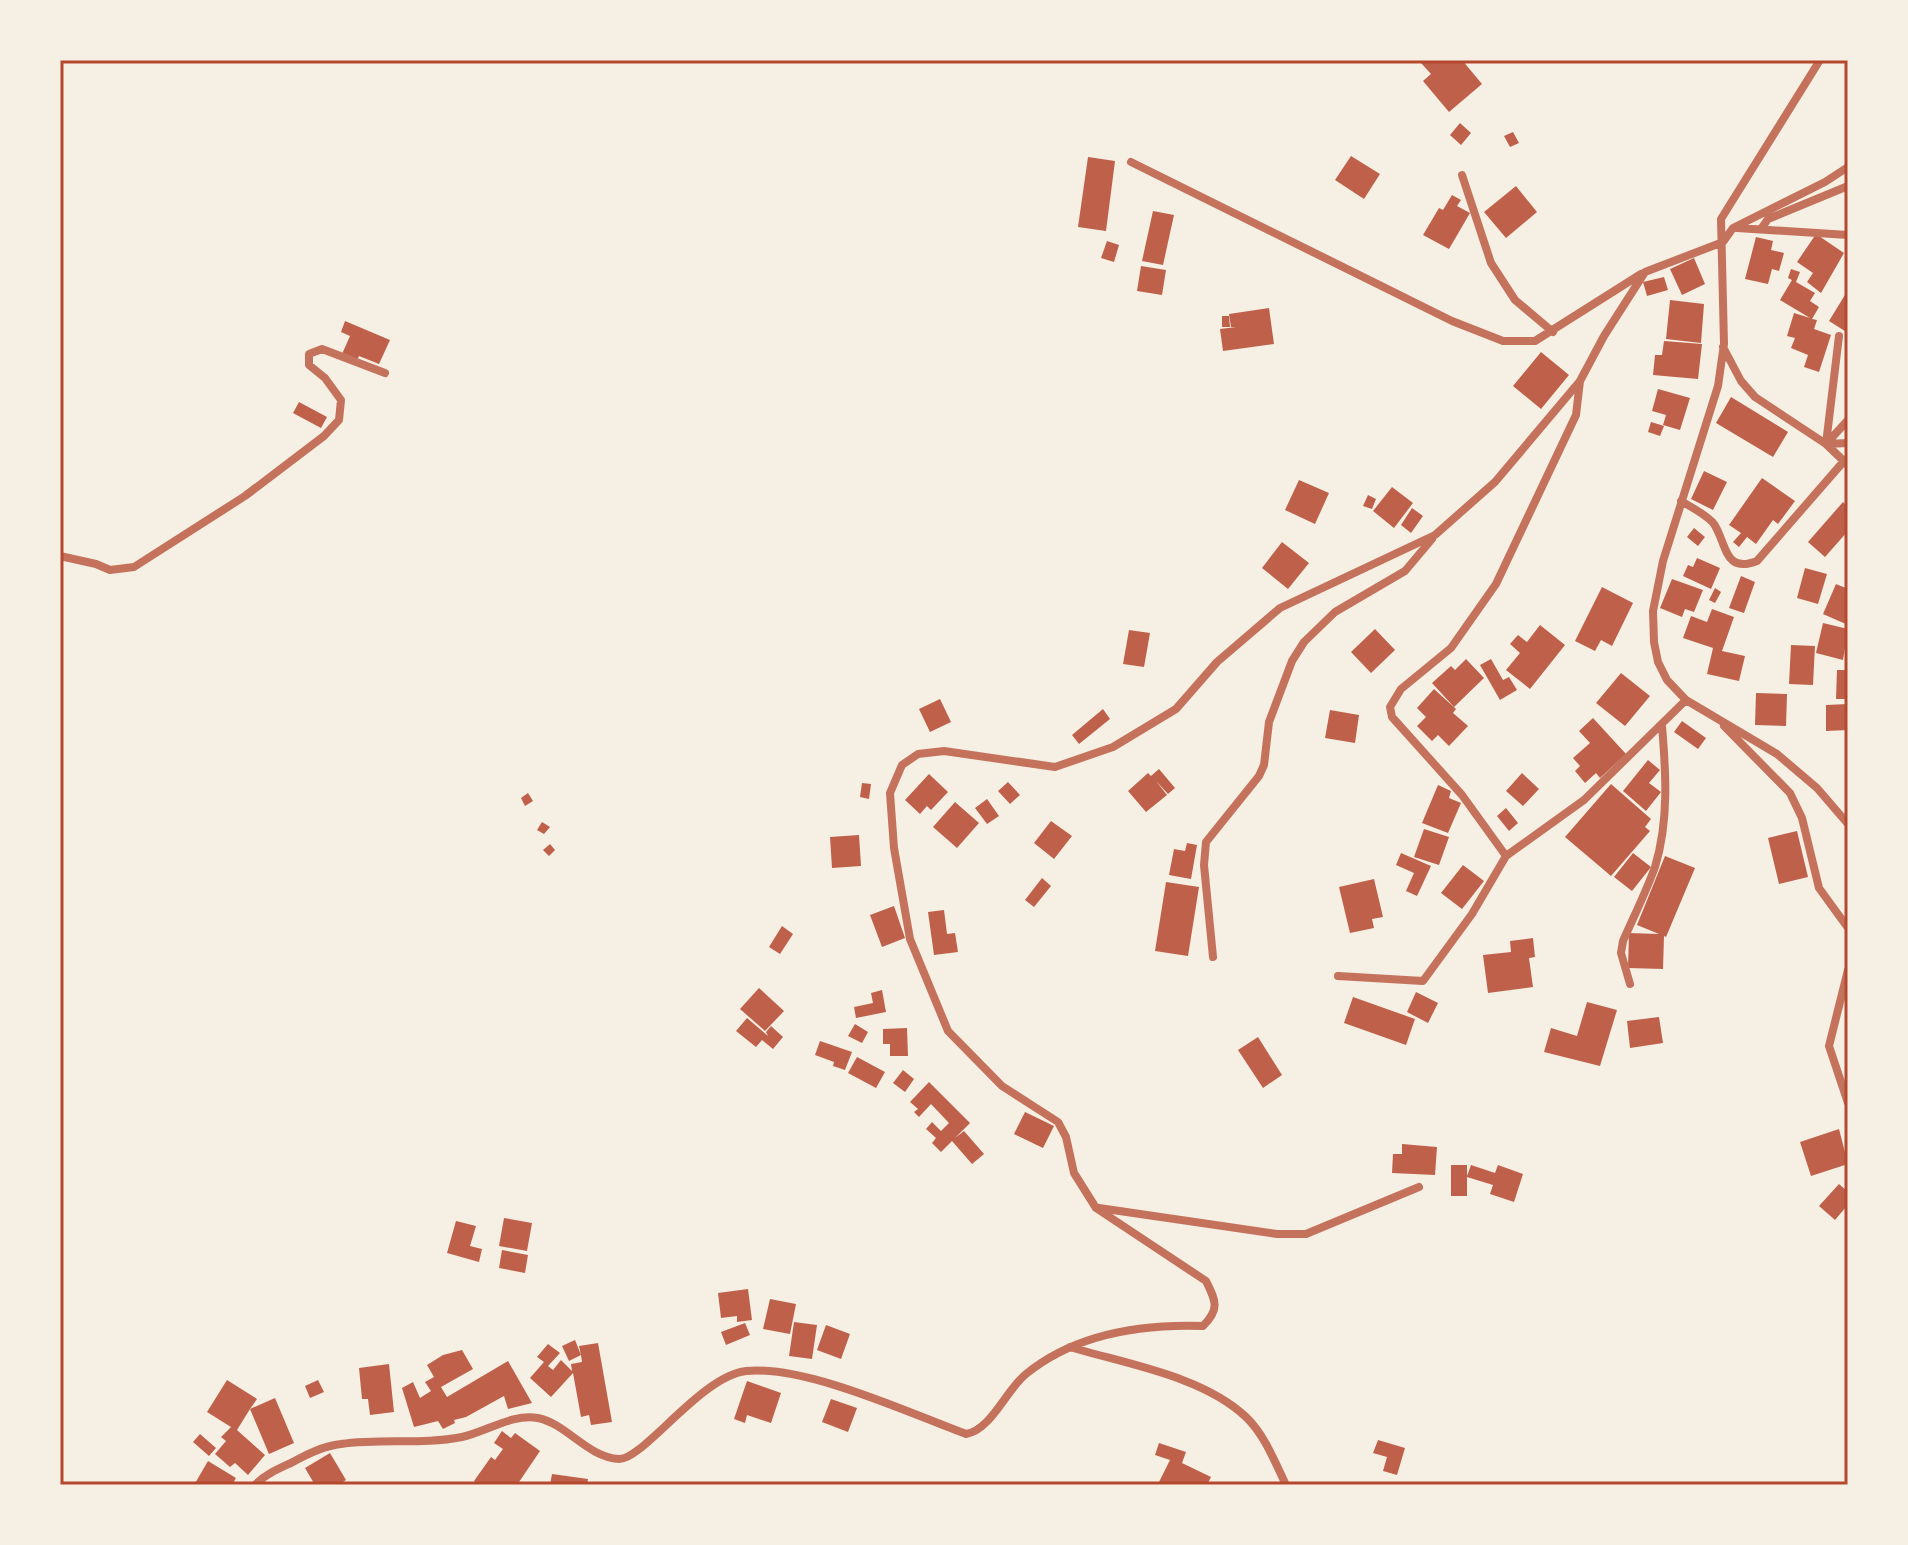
<svg xmlns="http://www.w3.org/2000/svg" width="1908" height="1545" font-family="'DejaVu Sans',sans-serif">
<rect width="100%" height="100%" fill="#f6efe4"/>
<path fill="#bf614a" d="M 1425,60 L 1462,60 L 1482,84 L 1449,112 L 1423,81 L 1431,74 L 1421,63 Z
M 1460,123 L 1471,133 L 1461,145 L 1450,135 Z
M 1513,132 L 1519,143 L 1510,147 L 1504,136 Z
M 1351,156 L 1380,174 L 1364,199 L 1335,180 Z
M 1088,157 L 1115,161 L 1106,231 L 1078,227 Z
M 1516,186 L 1537,212 L 1506,238 L 1484,212 Z
M 1452,195 L 1461,200 L 1457,206 L 1470,213 L 1449,249 L 1423,235 L 1439,208 L 1443,210 Z
M 1153,211 L 1174,215 L 1163,265 L 1142,261 Z
M 1816,234 L 1844,253 L 1821,293 L 1807,282 L 1813,273 L 1797,262 Z
M 1756,237 L 1773,241 L 1771,250 L 1784,253 L 1779,271 L 1772,269 L 1768,284 L 1745,279 Z
M 1107,241 L 1119,245 L 1114,262 L 1101,258 Z
M 1694,258 L 1705,284 L 1682,295 L 1670,269 Z
M 1141,266 L 1166,270 L 1162,295 L 1137,291 Z
M 1791,269 L 1800,272 L 1796,282 L 1815,293 L 1810,301 L 1819,307 L 1812,319 L 1817,320 L 1814,329 L 1831,335 L 1819,372 L 1804,367 L 1808,355 L 1791,348 L 1795,338 L 1787,336 L 1794,313 L 1810,318 L 1780,300 L 1792,280 L 1788,278 Z
M 1664,277 L 1668,290 L 1647,296 L 1643,282 Z
M 1848,290 L 1848,333 L 1829,321 Z
M 1670,300 L 1704,304 L 1701,343 L 1666,339 Z
M 1269,308 L 1274,344 L 1223,351 L 1220,329 L 1236,327 L 1231,327 L 1229,314 Z
M 1222,316 L 1229,316 L 1230,327 L 1222,327 Z
M 345,321 L 390,340 L 379,364 L 359,356 L 357,360 L 342,354 L 350,336 L 341,332 Z
M 1664,341 L 1702,344 L 1698,379 L 1653,375 L 1655,355 L 1662,355 Z
M 1541,352 L 1569,375 L 1541,409 L 1513,386 Z
M 1658,389 L 1690,398 L 1680,430 L 1663,425 L 1666,415 L 1652,411 Z
M 1731,397 L 1788,432 L 1773,457 L 1716,423 Z
M 299,402 L 327,417 L 321,428 L 293,413 Z
M 1651,422 L 1664,426 L 1660,436 L 1648,432 Z
M 1704,471 L 1727,482 L 1713,510 L 1691,499 Z
M 1762,478 L 1795,501 L 1778,524 L 1773,520 L 1756,544 L 1747,537 L 1739,547 L 1733,542 L 1741,533 L 1729,525 Z
M 1299,480 L 1329,493 L 1315,524 L 1285,510 Z
M 1392,487 L 1413,503 L 1394,528 L 1373,511 Z
M 1368,495 L 1376,499 L 1372,509 L 1363,506 Z
M 1843,502 L 1848,507 L 1848,531 L 1825,557 L 1808,542 Z
M 1412,508 L 1423,516 L 1411,533 L 1401,525 Z
M 1694,528 L 1705,537 L 1698,546 L 1687,537 Z
M 1282,542 L 1309,563 L 1288,589 L 1262,568 Z
M 1697,558 L 1720,568 L 1711,589 L 1683,576 L 1688,565 L 1693,567 Z
M 1805,568 L 1827,574 L 1818,604 L 1797,598 Z
M 1741,576 L 1755,582 L 1744,613 L 1729,608 Z
M 1672,579 L 1703,590 L 1694,612 L 1685,609 L 1682,617 L 1660,608 Z
M 1836,584 L 1848,589 L 1848,625 L 1823,614 Z
M 1602,587 L 1633,603 L 1612,646 L 1601,640 L 1595,651 L 1575,641 Z
M 1715,588 L 1721,592 L 1715,603 L 1709,600 Z
M 1712,609 L 1734,617 L 1722,651 L 1745,656 L 1739,681 L 1707,674 L 1713,648 L 1683,638 L 1691,616 L 1707,622 Z
M 1823,623 L 1848,629 L 1843,660 L 1816,653 Z
M 1540,625 L 1565,645 L 1530,689 L 1506,670 L 1520,653 L 1510,644 L 1518,635 L 1527,642 Z
M 1375,629 L 1395,650 L 1371,673 L 1351,652 Z
M 1129,630 L 1150,633 L 1144,667 L 1123,664 Z
M 1791,645 L 1815,646 L 1813,685 L 1789,684 Z
M 1466,659 L 1484,678 L 1454,707 L 1432,683 L 1451,666 L 1455,670 Z
M 1491,659 L 1503,680 L 1509,677 L 1517,690 L 1500,700 L 1480,665 Z
M 1837,670 L 1848,670 L 1848,699 L 1836,699 Z
M 1621,673 L 1650,696 L 1625,726 L 1596,703 Z
M 1434,689 L 1456,709 L 1453,713 L 1468,726 L 1449,746 L 1438,735 L 1432,741 L 1417,726 L 1426,717 L 1417,708 Z
M 1756,693 L 1787,694 L 1786,726 L 1755,725 Z
M 940,699 L 951,722 L 930,732 L 919,709 Z
M 1848,704 L 1848,730 L 1826,731 L 1826,705 Z
M 1103,709 L 1110,719 L 1079,744 L 1072,735 Z
M 1330,710 L 1359,715 L 1355,743 L 1325,738 Z
M 1593,718 L 1626,754 L 1600,778 L 1596,773 L 1585,783 L 1575,771 L 1580,766 L 1573,758 L 1590,743 L 1579,731 Z
M 1682,721 L 1706,738 L 1698,749 L 1674,732 Z
M 1648,760 L 1660,770 L 1649,783 L 1661,792 L 1646,811 L 1623,791 Z
M 1159,769 L 1175,788 L 1168,794 L 1156,781 L 1167,795 L 1146,812 L 1128,791 L 1148,773 L 1151,776 Z
M 1522,773 L 1539,789 L 1523,806 L 1506,791 Z
M 929,774 L 948,792 L 931,810 L 927,806 L 920,814 L 905,800 Z
M 1008,782 L 1020,795 L 1010,804 L 998,791 Z
M 862,783 L 871,784 L 869,799 L 860,797 Z
M 1611,784 L 1651,819 L 1645,827 L 1650,831 L 1611,876 L 1565,837 Z
M 1438,785 L 1451,791 L 1449,798 L 1461,803 L 1448,833 L 1422,823 Z
M 528,793 L 533,801 L 525,806 L 521,798 Z
M 987,799 L 999,816 L 987,824 L 975,808 Z
M 955,802 L 979,823 L 957,848 L 933,827 Z
M 1506,808 L 1518,823 L 1509,831 L 1497,816 Z
M 1051,821 L 1072,836 L 1054,859 L 1034,843 Z
M 542,822 L 550,827 L 544,834 L 537,830 Z
M 1424,829 L 1449,837 L 1439,865 L 1414,857 Z
M 1797,831 L 1808,877 L 1779,884 L 1768,838 Z
M 859,835 L 861,866 L 832,868 L 830,837 Z
M 1187,843 L 1197,845 L 1191,879 L 1169,875 L 1174,849 L 1185,851 Z
M 550,844 L 555,850 L 549,856 L 543,850 Z
M 1401,853 L 1431,866 L 1417,896 L 1406,891 L 1414,873 L 1396,865 Z
M 1633,853 L 1651,867 L 1632,891 L 1614,877 Z
M 1665,856 L 1695,868 L 1666,937 L 1664,936 L 1663,969 L 1628,968 L 1629,933 L 1659,934 L 1637,925 Z
M 1463,865 L 1484,881 L 1462,909 L 1441,893 Z
M 1042,878 L 1051,886 L 1034,907 L 1025,900 Z
M 1374,879 L 1383,917 L 1372,919 L 1374,928 L 1350,933 L 1339,887 Z
M 1166,882 L 1199,887 L 1188,956 L 1155,951 Z
M 894,906 L 905,938 L 882,947 L 870,915 Z
M 944,910 L 947,934 L 955,933 L 958,952 L 934,955 L 928,912 Z
M 782,926 L 793,934 L 780,954 L 769,947 Z
M 1533,938 L 1535,957 L 1529,958 L 1533,987 L 1488,993 L 1483,955 L 1511,952 L 1510,941 Z
M 759,988 L 784,1011 L 765,1031 L 740,1009 Z
M 882,990 L 886,1012 L 856,1018 L 854,1007 L 873,1003 L 871,993 Z
M 1416,992 L 1438,1003 L 1428,1023 L 1407,1012 Z
M 1353,997 L 1415,1019 L 1406,1045 L 1344,1023 Z
M 1587,1002 L 1617,1010 L 1600,1066 L 1544,1052 L 1551,1028 L 1577,1036 Z
M 1659,1017 L 1663,1043 L 1630,1048 L 1627,1021 Z
M 747,1018 L 768,1036 L 766,1032 L 771,1026 L 783,1037 L 773,1049 L 762,1040 L 756,1047 L 736,1031 Z
M 855,1024 L 868,1032 L 862,1043 L 848,1036 Z
M 907,1028 L 908,1056 L 890,1056 L 890,1044 L 883,1044 L 883,1029 Z
M 1258,1037 L 1282,1075 L 1263,1088 L 1238,1050 Z
M 820,1041 L 852,1052 L 845,1070 L 833,1066 L 834,1062 L 815,1055 Z
M 857,1057 L 885,1072 L 876,1088 L 848,1073 Z
M 903,1070 L 914,1079 L 905,1092 L 893,1083 Z
M 929,1082 L 970,1123 L 955,1138 L 964,1131 L 984,1154 L 972,1164 L 952,1141 L 941,1152 L 932,1143 L 936,1138 L 926,1129 L 932,1122 L 941,1131 L 949,1123 L 931,1104 L 919,1117 L 914,1112 L 918,1109 L 910,1102 Z
M 1025,1112 L 1054,1126 L 1043,1148 L 1014,1134 Z
M 1839,1129 L 1848,1164 L 1811,1176 L 1800,1142 Z
M 1402,1144 L 1437,1147 L 1435,1175 L 1392,1173 L 1393,1154 L 1402,1154 Z
M 1451,1165 L 1467,1165 L 1467,1176 L 1471,1165 L 1495,1173 L 1498,1165 L 1523,1174 L 1514,1202 L 1490,1194 L 1493,1185 L 1467,1177 L 1467,1196 L 1451,1196 Z
M 1839,1184 L 1848,1192 L 1848,1209 L 1846,1207 L 1835,1220 L 1819,1206 Z
M 504,1218 L 532,1223 L 527,1251 L 499,1246 Z
M 456,1221 L 476,1226 L 470,1246 L 482,1249 L 479,1262 L 447,1253 Z
M 502,1250 L 528,1255 L 525,1273 L 499,1268 Z
M 748,1289 L 752,1320 L 737,1322 L 737,1316 L 721,1318 L 718,1293 Z
M 770,1299 L 796,1304 L 790,1334 L 763,1329 Z
M 794,1322 L 817,1325 L 812,1359 L 789,1356 Z
M 745,1323 L 750,1335 L 726,1345 L 721,1332 Z
M 826,1325 L 850,1334 L 841,1359 L 817,1350 Z
M 575,1340 L 581,1355 L 579,1346 L 598,1343 L 612,1422 L 591,1425 L 589,1415 L 581,1417 L 573,1373 L 551,1397 L 530,1378 L 544,1362 L 537,1357 L 548,1344 L 560,1353 L 548,1366 L 553,1370 L 561,1360 L 572,1371 L 571,1364 L 582,1362 L 581,1355 L 569,1361 L 562,1346 Z
M 462,1350 L 473,1369 L 441,1387 L 447,1397 L 508,1361 L 532,1403 L 508,1409 L 504,1396 L 466,1417 L 454,1420 L 455,1423 L 443,1429 L 438,1421 L 414,1427 L 402,1388 L 413,1382 L 420,1398 L 431,1391 L 425,1382 L 434,1377 L 427,1365 L 443,1355 Z
M 389,1364 L 394,1412 L 370,1415 L 368,1399 L 362,1399 L 359,1368 Z
M 227,1380 L 257,1399 L 250,1409 L 275,1398 L 294,1443 L 269,1454 L 250,1409 L 237,1430 L 265,1455 L 248,1475 L 235,1463 L 230,1467 L 215,1454 L 226,1441 L 221,1437 L 231,1427 L 207,1412 Z
M 318,1380 L 324,1392 L 310,1398 L 305,1386 Z
M 747,1381 L 781,1393 L 771,1423 L 747,1415 L 745,1423 L 734,1419 Z
M 831,1399 L 857,1408 L 848,1432 L 822,1422 Z
M 502,1431 L 511,1438 L 515,1433 L 540,1451 L 517,1485 L 480,1485 L 474,1481 L 491,1457 L 495,1460 L 503,1449 L 494,1443 Z
M 200,1434 L 216,1448 L 209,1456 L 193,1442 Z
M 1378,1440 L 1405,1448 L 1397,1475 L 1383,1471 L 1387,1457 L 1373,1453 Z
M 1159,1443 L 1186,1452 L 1182,1463 L 1211,1477 L 1207,1485 L 1158,1484 L 1170,1460 L 1155,1455 Z
M 330,1453 L 346,1480 L 338,1485 L 315,1485 L 305,1468 Z
M 208,1461 L 236,1478 L 232,1485 L 194,1485 Z
M 552,1474 L 588,1479 L 587,1485 L 550,1485 Z"/>
<g fill="none" stroke-linecap="round" stroke-linejoin="round">
<path stroke="#c5725c" stroke-width="8" d="M 1820,60 L 1721,219 L 1724,344 L 1718,386 L 1663,561 L 1653,611 L 1654,642 L 1658,662 L 1667,680 L 1686,700 L 1777,754 L 1817,788 L 1848,824
M 1131,162 L 1452,321 L 1503,341 L 1535,341 L 1641,274
M 1462,175 L 1491,263 L 1515,300 L 1553,332
M 1737,228 L 1848,235
M 1761,229 L 1768,219 L 1848,186
M 1723,347 L 1741,381 L 1755,397 L 1826,444 L 1848,465
M 1848,420 L 1826,444 L 1848,443
M 1826,444 L 1839,336
M 1681,501 C 1691,507 1707,515 1714,524 C 1727,544 1724,574 1757,561 L 1844,461
M 60,556 L 96,564 L 110,570 L 134,567 L 245,496 L 324,436 L 339,420 L 341,400 L 325,378 L 309,365 L 309,354 L 322,349 L 385,373
M 1724,726 L 1790,793 L 1802,818 L 1819,888 L 1848,928
M 1506,856 L 1462,795 L 1392,717 L 1390,707 L 1401,689 L 1451,648 L 1496,584 L 1576,415 L 1580,381
M 1213,957 L 1204,865 L 1206,842 L 1259,776 L 1264,765 L 1269,722 L 1292,661 L 1304,642 L 1335,612 L 1405,571 L 1432,539
M 1848,970 L 1829,1046 L 1848,1103
M 1338,976 L 1423,981 L 1472,914 L 1506,856 L 1584,800 L 1686,700
M 1630,984 L 1621,953 L 1623,941 C 1634,916 1646,892 1655,867 C 1669,821 1666,773 1662,726
M 1099,1208 L 1277,1234 L 1306,1234 L 1419,1187
M 1070,1347 C 1126,1364 1203,1376 1246,1417 C 1264,1434 1275,1462 1286,1485
M 255,1485 C 264,1475 278,1469 291,1463 C 307,1454 323,1446 341,1444 C 382,1438 422,1445 462,1437 C 486,1432 513,1413 538,1418 C 567,1424 587,1457 619,1459 C 643,1460 701,1376 746,1371 C 806,1365 909,1413 966,1434 C 991,1430 1006,1390 1026,1374 C 1075,1334 1142,1324 1203,1326 C 1220,1309 1216,1301 1206,1281 L 1096,1208 L 1074,1173 L 1066,1137 L 1058,1122 L 1002,1086 L 948,1031 L 910,939 L 894,848 L 890,793 L 902,765 L 918,754 L 944,751 L 1055,767 L 1113,747 L 1176,709 L 1217,662 L 1280,608 L 1435,535 L 1495,482 L 1580,381 L 1604,336 L 1645,272 L 1723,242 L 1733,228 L 1825,182 L 1848,167"/>
</g>
<rect width="1908" height="1545" fill="none" stroke="#f6efe4" stroke-width="124"/>
<rect x="62" y="62" width="1784" height="1421" fill="none" stroke="#b5482f" stroke-width="3"/>
</svg>
